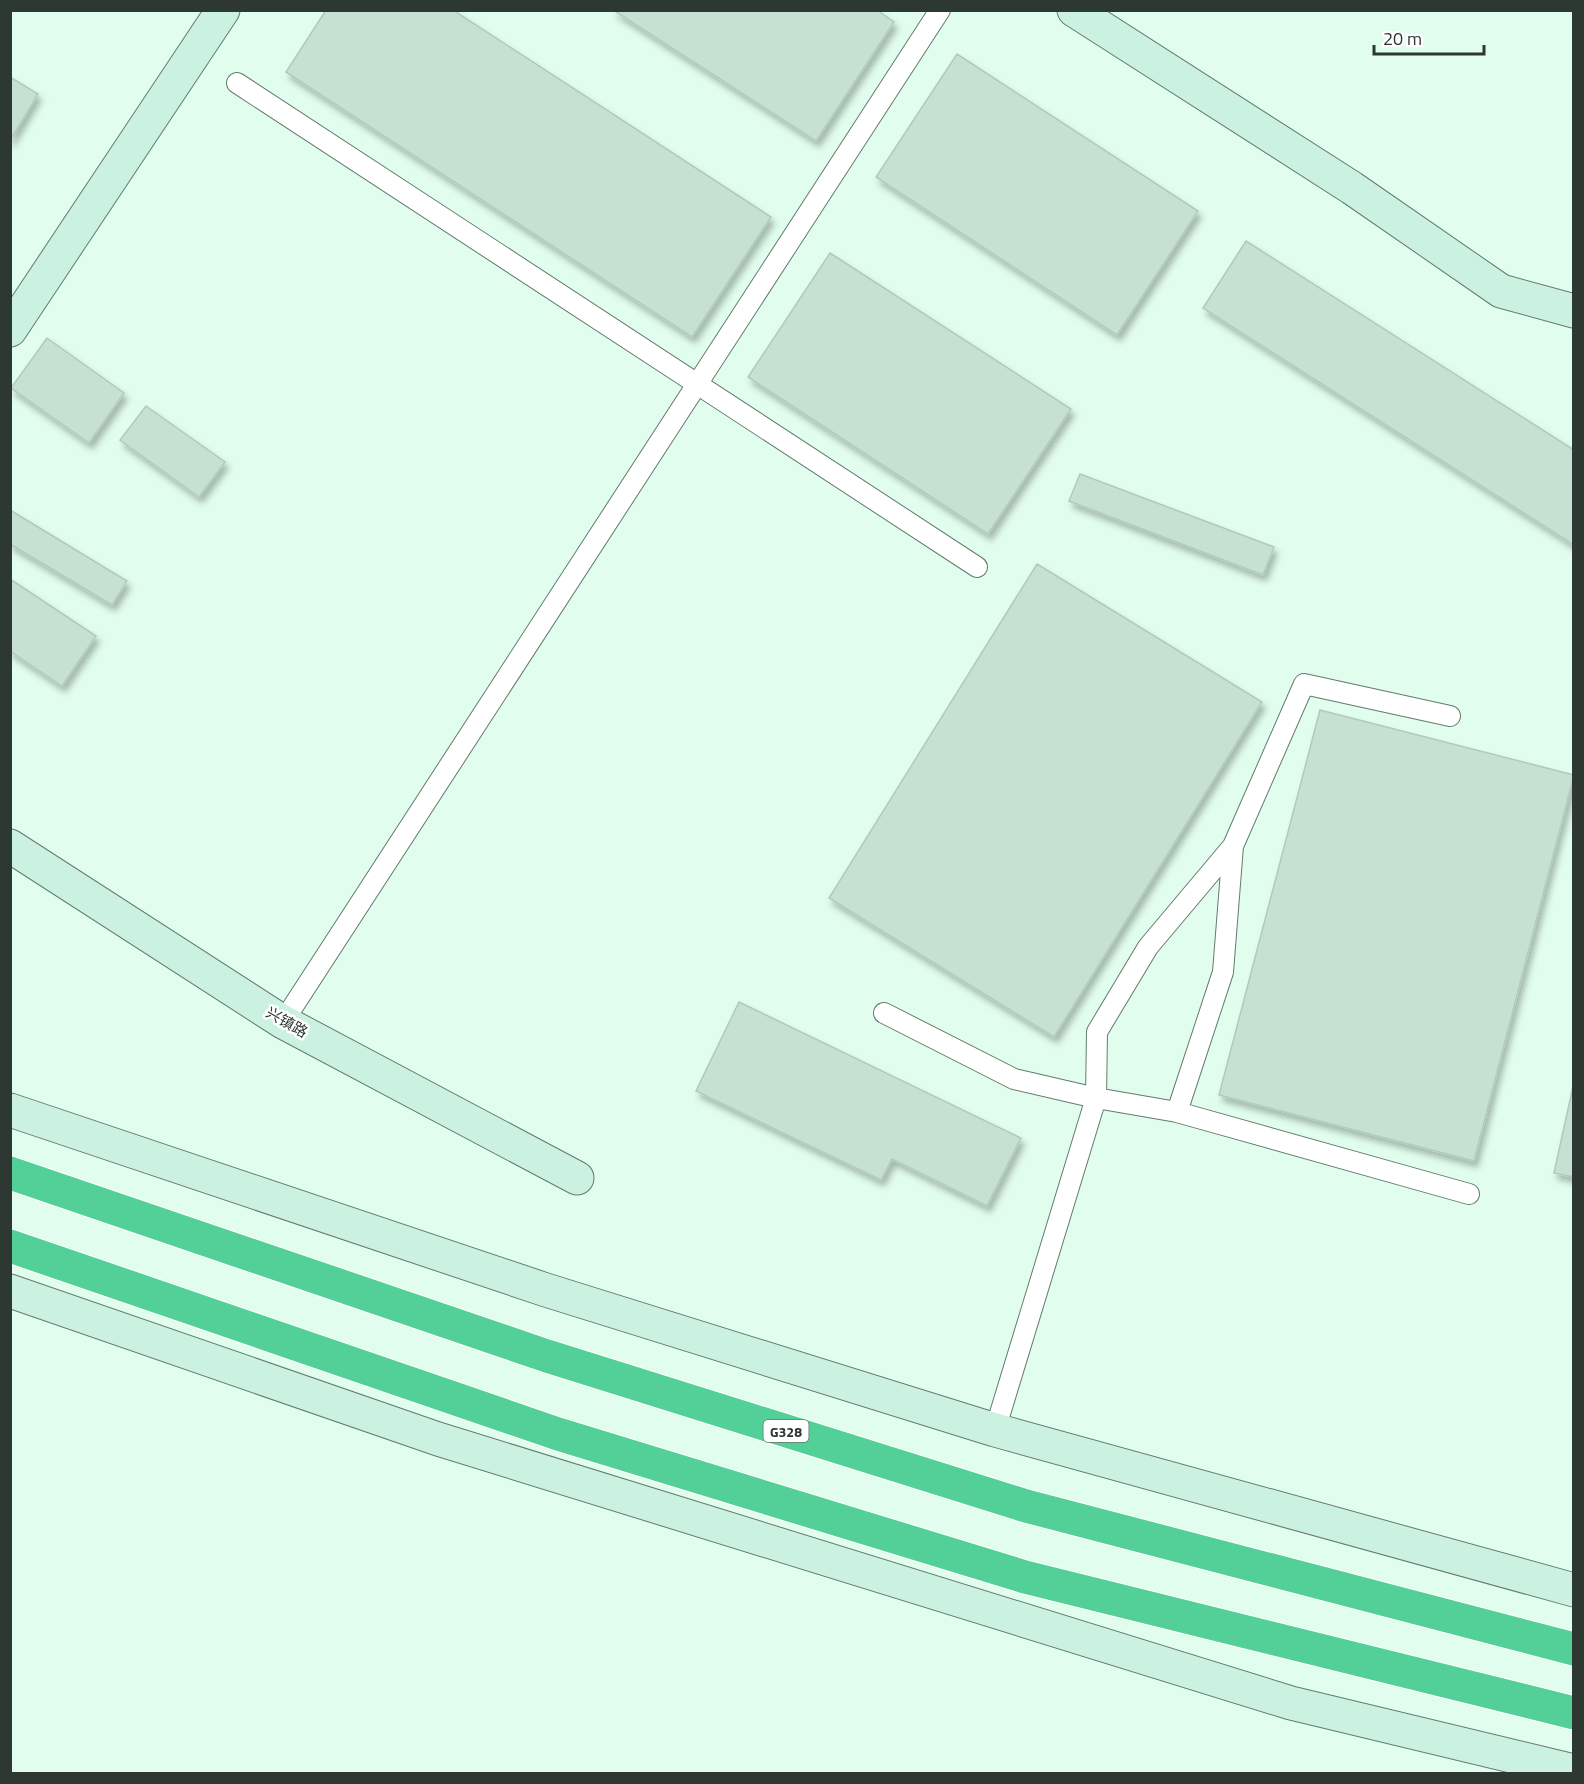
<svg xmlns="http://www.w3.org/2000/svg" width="1584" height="1784" font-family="'Titillium Web','Noto Sans SC',sans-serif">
<defs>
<filter id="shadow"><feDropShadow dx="3.5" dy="6" stdDeviation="3" flood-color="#0004"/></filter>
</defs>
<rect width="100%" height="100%" fill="#e1fded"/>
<path fill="#c6e1d2" stroke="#b0cabb" stroke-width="1.5" filter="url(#shadow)" d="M 326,10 L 453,10 L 771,217 L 692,337 L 286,72 Z
M 613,10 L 877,10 L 894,22 L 816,141 Z
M 957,54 L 1198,211 L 1117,335 L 876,177 Z
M 10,77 L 38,94 L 10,141 Z
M 1246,241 L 1574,450 L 1574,545 L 1203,308 Z
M 830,253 L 1071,409 L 988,534 L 748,377 Z
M 47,338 L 124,393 L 89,443 L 11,388 Z
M 146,406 L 225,462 L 199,497 L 120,440 Z
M 1080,474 L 1274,547 L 1263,575 L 1069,501 Z
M 10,510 L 127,581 L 112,605 L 10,544 Z
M 1037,564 L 1262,702 L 1054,1037 L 829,898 Z
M 10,579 L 96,636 L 62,686 L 10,651 Z
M 1320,710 L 1574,775 L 1474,1161 L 1219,1095 Z
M 739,1002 L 1021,1138 L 987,1206 L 892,1159 L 881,1180 L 696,1091 Z
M 1574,1082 L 1574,1177 L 1554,1173 Z"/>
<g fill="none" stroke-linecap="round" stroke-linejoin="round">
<defs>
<path id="lane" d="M 237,83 L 977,567
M 884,1013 L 1014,1079 L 1096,1098 L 1177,1112 L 1223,972 L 1233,846
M 283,1022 L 940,10
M 1177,1112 L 1469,1194
M 995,1430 L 1096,1098 L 1097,1032 L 1148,947 L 1233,846 L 1304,684 L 1450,716"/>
<path id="secondary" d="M 1074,10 L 1352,188 L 1501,291 L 1574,311
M 10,330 L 223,10
M 10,846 L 283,1022 L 577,1178
M 10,1110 L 546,1290 L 995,1430 L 1574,1590
M 10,1291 L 438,1439 L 1291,1703 L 1574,1771"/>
<path id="highway" d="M 10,1173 L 547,1356 L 1026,1506 L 1574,1649
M 10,1246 L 558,1434 L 1025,1577 L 1574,1713"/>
</defs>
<use href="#lane" stroke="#637b6e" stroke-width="22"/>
<use href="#secondary" stroke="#637b6e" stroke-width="35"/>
<use href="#highway" stroke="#fff" stroke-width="35"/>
<use href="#lane" stroke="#fff" stroke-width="20"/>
<use href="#secondary" stroke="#cbf1e0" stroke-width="33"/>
<use href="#highway" stroke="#52d097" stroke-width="33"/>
</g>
<g text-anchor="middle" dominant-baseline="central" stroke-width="5" stroke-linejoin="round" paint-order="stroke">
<rect fill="#fff" stroke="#6d7470" stroke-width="1.5" x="763.5" y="1420" width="45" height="22" rx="4.5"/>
<g font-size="14" font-weight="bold" fill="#2e3832">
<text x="786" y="1431">G328</text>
</g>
<g font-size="15" fill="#2e3832" stroke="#fff">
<text transform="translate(287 1022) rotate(30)">兴镇路</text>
</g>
</g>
<rect width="1584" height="1784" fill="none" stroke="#2e3832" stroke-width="24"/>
<path d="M1374 45v9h110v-9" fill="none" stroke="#2e3832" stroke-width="3"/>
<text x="1383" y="45" font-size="18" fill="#2e3832" stroke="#ffffff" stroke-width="4.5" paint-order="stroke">20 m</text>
</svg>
